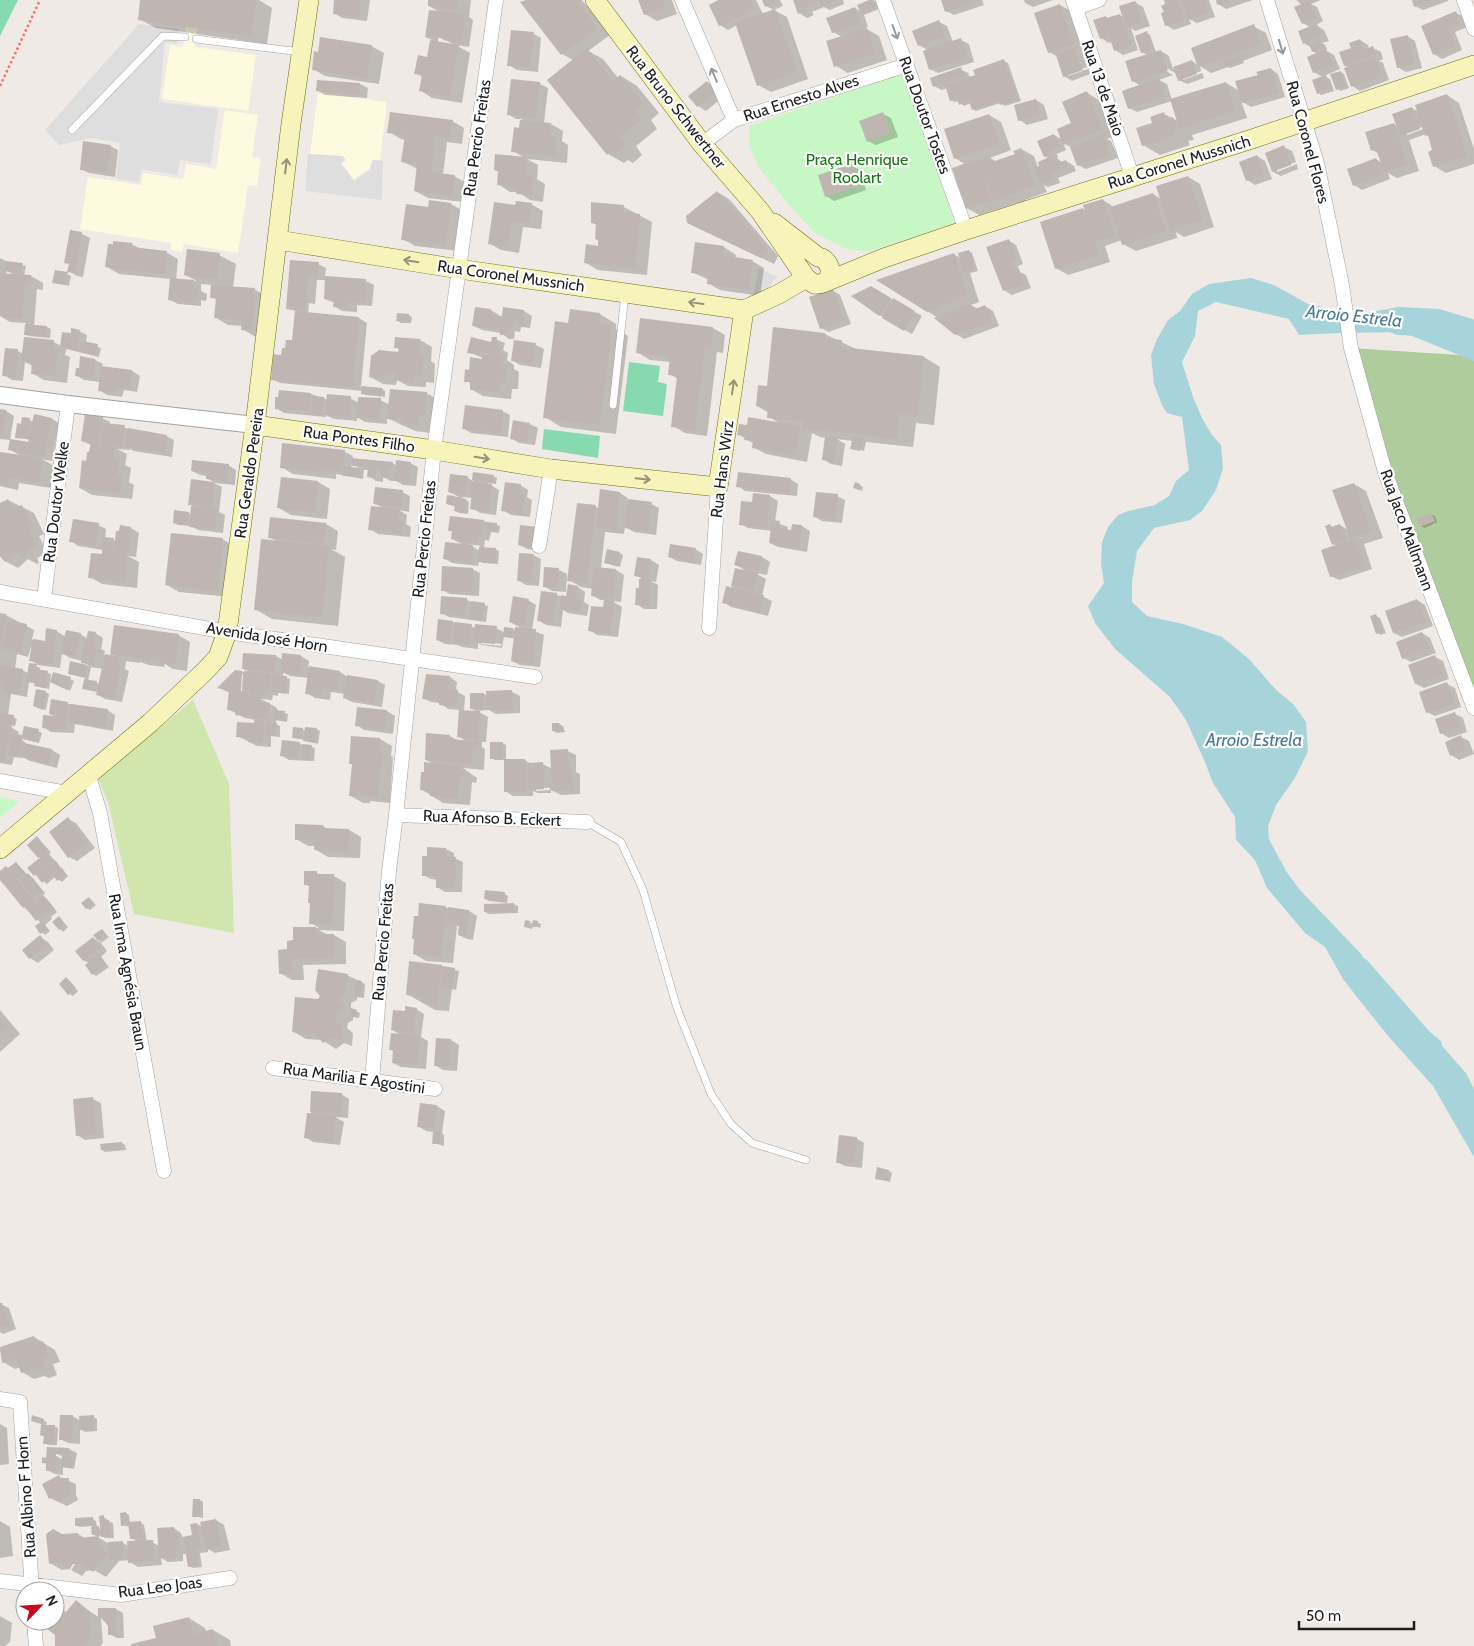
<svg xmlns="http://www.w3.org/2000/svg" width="1474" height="1646" font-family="Cabin,sans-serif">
<rect width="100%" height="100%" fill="#efeae5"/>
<path fill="#fdfadf" d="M 186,26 L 197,28 L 195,47 L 256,55 L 248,111 L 162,99 L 170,45 L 183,47 Z
M 318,93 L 387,102 L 380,160 L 372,160 L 369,169 L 354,179 L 342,164 L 346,160 L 343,156 L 310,154 Z
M 225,110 L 258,115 L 252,157 L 261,158 L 257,186 L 248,185 L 238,253 L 184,244 L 182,252 L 171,250 L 171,243 L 80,229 L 88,177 L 141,185 L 143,173 L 183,179 L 186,164 L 216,169 Z"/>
<path fill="#d0e6ad" d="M 193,700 L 229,784 L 234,933 L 134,914 L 108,802 L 98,779 Z"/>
<path fill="#afcc9c" d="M 1351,348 L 1474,356 L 1474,699 L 1385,472 Z"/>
<path fill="#c6f7c4" d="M 902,74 L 955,223 L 868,252 L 844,248 L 815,233 L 792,208 L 759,168 L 749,144 L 749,126 Z
M 0,797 L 20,801 L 0,818 Z"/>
<path fill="#87dab0" d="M 0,0 L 18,0 L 0,36 Z
M 629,362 L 660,366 L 658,382 L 667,384 L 663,416 L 623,411 Z
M 544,429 L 600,436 L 598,458 L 542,449 Z"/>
<path fill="#dedede" d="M 139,24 L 179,29 L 177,44 L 165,42 L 159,102 L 218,109 L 211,164 L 180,160 L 177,175 L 141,169 L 139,182 L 116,179 L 120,143 L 91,138 L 59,145 L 45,130 Z
M 308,154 L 342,156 L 345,160 L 341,164 L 354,181 L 370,170 L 373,160 L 383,161 L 382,200 L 305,191 Z
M 759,268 L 777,277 L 766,290 L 759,291 L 752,302 Z"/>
<path fill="#a7d4da" d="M 1251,278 L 1274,285 L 1308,304 L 1323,307 L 1335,312 L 1362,313 L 1395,308 L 1430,318 L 1456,338 L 1474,338 L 1474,361 L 1402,332 L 1338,333 L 1299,335 L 1289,319 L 1216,302 L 1198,311 L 1195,336 L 1182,362 L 1193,397 L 1203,420 L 1212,435 L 1221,445 L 1223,468 L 1216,490 L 1202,511 L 1190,520 L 1154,528 L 1137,551 L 1132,582 L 1132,602 L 1147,616 L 1183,624 L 1222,637 L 1249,659 L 1276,690 L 1293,704 L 1306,722 L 1308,751 L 1295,778 L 1276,805 L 1268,826 L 1269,839 L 1286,871 L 1299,889 L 1362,955 L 1384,1004 L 1396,1036 L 1431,1033 L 1441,1041 L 1447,1070 L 1465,1090 L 1474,1105 L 1474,1157 L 1433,1086 L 1389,1037 L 1364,1006 L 1343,979 L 1325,947 L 1305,933 L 1267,888 L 1255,860 L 1236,840 L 1235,817 L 1213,783 L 1205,762 L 1186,720 L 1170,697 L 1115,649 L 1095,623 L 1088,606 L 1104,583 L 1101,564 L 1102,542 L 1108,527 L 1118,515 L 1128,511 L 1155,505 L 1169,496 L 1176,481 L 1189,470 L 1182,417 L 1167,413 L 1162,405 L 1154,384 L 1151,355 L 1157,339 L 1168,320 L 1180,311 L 1192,294 L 1209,284 Z"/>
<path fill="#0003" fill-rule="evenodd" d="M 142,0 L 259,0 L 272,8 L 267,44 L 156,28 L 139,19 Z
M 336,0 L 370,0 L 367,21 L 342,18 L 334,13 Z
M 430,0 L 471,0 L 469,17 L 473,20 L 469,47 L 456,45 L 470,53 L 462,103 L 432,98 L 420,90 L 422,77 L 416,73 L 428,59 L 432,40 L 426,37 L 441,13 L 429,6 ZM 438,38 L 444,39 L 454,45 L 438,42 Z
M 531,0 L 582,0 L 610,35 L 588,51 L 603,59 L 618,78 L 621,76 L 637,86 L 659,113 L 651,120 L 657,129 L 636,146 L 642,155 L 633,163 L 628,160 L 624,163 L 608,154 L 573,60 L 562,54 Z
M 640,0 L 672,0 L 677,14 L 657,21 L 645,14 Z
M 721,0 L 756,0 L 763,14 L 774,10 L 766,6 L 764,0 L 780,0 L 783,6 L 774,10 L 787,17 L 808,79 L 771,92 L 758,85 L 737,25 L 728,30 L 720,25 Z
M 794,0 L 843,0 L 844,4 L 830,10 L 824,7 L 812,12 L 814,15 L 807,18 L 799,13 Z
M 873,0 L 876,2 L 879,9 L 864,15 L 868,27 L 865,28 L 879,36 L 887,60 L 848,73 L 836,66 L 842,37 L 833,32 L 855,8 L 862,12 Z
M 942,0 L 982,0 L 984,5 L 954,15 L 946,11 Z
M 1024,0 L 1053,0 L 1033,7 L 1025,3 Z
M 1165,0 L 1209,0 L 1215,17 L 1197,23 L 1189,19 L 1191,24 L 1174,30 L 1166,25 L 1167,5 Z
M 1217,0 L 1253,0 L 1226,9 L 1218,4 Z
M 1296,0 L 1321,0 L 1311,4 L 1317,7 L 1323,21 L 1316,25 L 1324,30 L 1329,41 L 1322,43 L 1325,45 L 1327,49 L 1325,50 L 1334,55 L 1340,69 L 1324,76 L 1330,79 L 1334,91 L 1321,95 L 1318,93 L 1324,78 L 1314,72 L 1317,54 L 1313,51 L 1312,48 L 1304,43 L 1311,28 L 1303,23 L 1302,5 Z
M 1413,0 L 1448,0 L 1448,1 L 1423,10 L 1415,6 Z
M 1135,2 L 1143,7 L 1150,26 L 1135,31 L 1131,28 L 1138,50 L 1123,55 L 1115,50 L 1112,42 L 1109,43 L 1101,38 L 1106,17 L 1109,19 L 1120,15 L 1125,18 Z
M 1060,5 L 1073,12 L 1086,51 L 1082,52 L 1087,67 L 1068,74 L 1068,76 L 1088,69 L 1090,74 L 1072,81 L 1064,76 L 1058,57 L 1049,52 Z
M 1456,13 L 1464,17 L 1467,27 L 1455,32 L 1462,50 L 1442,59 L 1434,54 Z
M 939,22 L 947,26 L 953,42 L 961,40 L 969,44 L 974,62 L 938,73 L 930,69 L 927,50 L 919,45 Z
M 1253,26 L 1266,33 L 1272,50 L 1243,61 L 1244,63 L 1230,68 L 1228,67 L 1211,73 L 1200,66 L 1201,71 L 1183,78 L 1183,80 L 1202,73 L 1204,78 L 1187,84 L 1179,80 L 1177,74 L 1163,66 L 1162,69 L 1173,75 L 1159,80 L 1167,84 L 1172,100 L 1226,83 L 1240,91 L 1259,76 L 1271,69 L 1278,74 L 1285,97 L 1251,107 L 1241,101 L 1247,118 L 1192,135 L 1194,140 L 1188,141 L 1190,145 L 1160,155 L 1143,145 L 1154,124 L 1164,114 L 1178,121 L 1172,101 L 1137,112 L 1129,108 L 1141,86 L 1133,81 L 1147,55 L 1142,52 L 1147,33 L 1150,35 L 1156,52 L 1161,51 L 1169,56 L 1173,69 L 1192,61 L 1199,66 Z
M 534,34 L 541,38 L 538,72 L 517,70 L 509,65 Z
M 1407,36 L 1415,41 L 1422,68 L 1406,72 L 1398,67 Z
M 1360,40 L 1368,45 L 1369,49 L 1373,48 L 1381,52 L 1383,59 L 1379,61 L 1383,63 L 1389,80 L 1360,91 L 1352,86 L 1350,68 L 1345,66 L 1341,53 L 1353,49 Z
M 371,46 L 384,53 L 379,84 L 325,76 L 313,69 Z
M 1004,61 L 1008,63 L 1021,101 L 1005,106 L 1000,103 L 976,111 L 973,109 L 971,103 L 964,106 L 959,101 L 955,102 L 951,100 L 947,88 L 942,90 L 934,86 L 960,69 L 968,73 L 970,78 Z
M 1341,72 L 1344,74 L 1349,88 L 1341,91 L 1337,89 Z
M 512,80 L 540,84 L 548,88 L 544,123 L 551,124 L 563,131 L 562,141 L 568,145 L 567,163 L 527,159 L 538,165 L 537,179 L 545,184 L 543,202 L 530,200 L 518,192 L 510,192 L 498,184 L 499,172 L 495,170 L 525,158 L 513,151 L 521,129 L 522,119 L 516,119 L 508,114 Z
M 707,82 L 715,87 L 723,97 L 706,111 L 698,106 L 690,96 Z
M 360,84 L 368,88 L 367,98 L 325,95 L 317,90 Z
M 1087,93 L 1099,100 L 1114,136 L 1107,139 L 1111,141 L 1118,158 L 1086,169 L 1078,165 L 1072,148 L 1063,143 L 1066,150 L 1057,154 L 1058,158 L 1057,158 L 1063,163 L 1066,161 L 1074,166 L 1076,171 L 1058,178 L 1060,183 L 1048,187 L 1044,185 L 1047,192 L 1025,200 L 1029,203 L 1020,207 L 1018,203 L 979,215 L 967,208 L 966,165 L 955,158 L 989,115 L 1001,122 L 1011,150 L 990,158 L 997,162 L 1016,155 L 1021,149 L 1034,156 L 1038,168 L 1049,159 L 1045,156 L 1054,135 L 1063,140 Z
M 1447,95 L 1459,103 L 1474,149 L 1474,164 L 1446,173 L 1434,166 L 1434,151 L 1429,137 L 1426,134 L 1409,140 L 1419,171 L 1397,178 L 1388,173 L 1390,179 L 1362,190 L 1354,185 L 1376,159 L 1382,163 L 1380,154 L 1372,150 L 1394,124 L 1398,127 L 1412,108 L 1419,112 ZM 1425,126 L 1426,128 L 1407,135 L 1407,132 Z
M 1036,100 L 1044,105 L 1048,119 L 1027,125 L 1020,120 Z
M 883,114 L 891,118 L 898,137 L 876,145 L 868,141 Z
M 452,121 L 464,128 L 462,144 L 447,142 L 443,175 L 454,176 L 466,183 L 464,202 L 428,198 L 415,191 L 418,169 L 403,162 L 405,140 L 401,139 L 389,132 Z
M 110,146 L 118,150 L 115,177 L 89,173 L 81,169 Z
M 1284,147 L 1292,151 L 1296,162 L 1277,169 L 1277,172 L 1297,164 L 1298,169 L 1281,176 L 1273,172 Z
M 1257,156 L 1265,161 L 1272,179 L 1255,185 L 1247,180 Z
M 852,165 L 860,170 L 866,190 L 834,201 L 826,196 Z
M 1188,177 L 1200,184 L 1214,227 L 1184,237 L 1176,232 L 1177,238 L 1136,251 L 1123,244 L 1122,240 L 1105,246 L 1110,262 L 1068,275 L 1056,268 L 1083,209 L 1087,211 L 1103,200 L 1111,205 L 1112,208 L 1153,194 L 1161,199 Z
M 717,192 L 729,199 L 778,256 L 774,264 L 688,223 Z
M 451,204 L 463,211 L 458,251 L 415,246 L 403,239 L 429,208 Z
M 531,204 L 543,211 L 541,229 L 523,227 L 519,253 L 501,250 L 489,243 L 516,206 Z
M 624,207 L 652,222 L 647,275 L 598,270 L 586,263 L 599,247 L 597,225 L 592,222 Z
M 71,232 L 82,234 L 90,238 L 83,277 L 77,276 L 69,271 L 70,265 L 65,262 Z
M 1008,240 L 1016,245 L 1023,264 L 1018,266 L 1020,272 L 1026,275 L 1031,288 L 1012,295 L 1004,290 Z
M 132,244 L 140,249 L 166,252 L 178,259 L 176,280 L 197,281 L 185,275 L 219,255 L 236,264 L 233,288 L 254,289 L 266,296 L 264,337 L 254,336 L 242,329 L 242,326 L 228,325 L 216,318 L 217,300 L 211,297 L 212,285 L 201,284 L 201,291 L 207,294 L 206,301 L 201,300 L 201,306 L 178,304 L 170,300 L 171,279 L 119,274 L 107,267 Z
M 724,247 L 736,255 L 735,259 L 752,261 L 764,268 L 760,296 L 720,290 L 708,283 L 709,280 L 692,272 Z
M 969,251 L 972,253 L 978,271 L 970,273 L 979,302 L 971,305 L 978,309 L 985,306 L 993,311 L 999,326 L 964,339 L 956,334 L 938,318 L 927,311 L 954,254 L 960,258 Z
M 0,258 L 8,262 L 26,266 L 24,276 L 31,276 L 43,283 L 43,290 L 37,289 L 34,326 L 47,327 L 51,329 L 50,338 L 29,336 L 25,334 L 26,323 L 10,322 L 0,316 ZM 7,271 L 15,275 L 6,275 Z
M 318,264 L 326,268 L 325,278 L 366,281 L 374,285 L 372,306 L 357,305 L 357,312 L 342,311 L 334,306 L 335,303 L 325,299 L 326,280 L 317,280 L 315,304 L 309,303 L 308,314 L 359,318 L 367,323 L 361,387 L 382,389 L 385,391 L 385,397 L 366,395 L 362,393 L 363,391 L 280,383 L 272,379 L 282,357 L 293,342 L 296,311 L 288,309 L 288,298 Z
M 67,274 L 71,276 L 69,286 L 54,282 Z
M 871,288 L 922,316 L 912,334 L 884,318 L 854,296 Z
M 832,290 L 840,295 L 851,324 L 829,332 L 821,328 Z
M 491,310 L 499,315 L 498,317 L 524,311 L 532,316 L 530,328 L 521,327 L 520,332 L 515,331 L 514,339 L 509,339 L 501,333 L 482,330 L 474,326 Z
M 571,310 L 600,314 L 616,324 L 616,329 L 628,336 L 616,434 L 561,427 L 545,417 L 569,324 Z
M 408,315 L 412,317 L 411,323 L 401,323 L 398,321 Z
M 713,328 L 725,335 L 723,353 L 717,352 L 707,436 L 685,433 L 673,426 L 678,379 L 670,374 L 671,362 L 650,360 L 637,352 Z
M 79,331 L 87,335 L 86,343 L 101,348 L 99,357 L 66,349 L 65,355 L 70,357 L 67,383 L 44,380 L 32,373 L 33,366 L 25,362 L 23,381 L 12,380 L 4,375 L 18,351 L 23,354 L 54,342 L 61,346 L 72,334 Z
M 825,334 L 858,350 L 924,357 L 940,367 L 934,425 L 916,423 L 913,447 L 866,442 L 864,451 L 854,448 L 853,441 L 837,439 L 845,444 L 842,466 L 831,464 L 823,459 L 826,438 L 820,437 L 812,433 L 807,462 L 766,454 L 753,447 L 754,444 L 738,434 L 781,424 L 769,417 L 769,413 L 757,406 L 768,388 Z
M 493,338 L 505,343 L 503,350 L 508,353 L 507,360 L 514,365 L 514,369 L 519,372 L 518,389 L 512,389 L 511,399 L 483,396 L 471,389 L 472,384 L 466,381 L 470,371 L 483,358 L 469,352 L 492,343 Z
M 420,340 L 432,347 L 431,361 L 435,364 L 434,383 L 426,382 L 426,387 L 408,386 L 397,380 L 396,385 L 383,384 L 370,377 L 400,353 L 400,350 L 395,347 Z
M 536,345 L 544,349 L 541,368 L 520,365 L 512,360 Z
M 81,358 L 95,360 L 103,364 L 102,367 L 132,371 L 140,376 L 137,392 L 124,390 L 122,397 L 107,395 L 99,390 L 100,382 L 84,380 L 76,375 L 80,369 Z
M 426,393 L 439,400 L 430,433 L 415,431 L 387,418 L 387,424 L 365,422 L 357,417 L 357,421 L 334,419 L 326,415 L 326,417 L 284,413 L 276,408 L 311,394 L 328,400 L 350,398 L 359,403 L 380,400 L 390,405 Z
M 0,410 L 6,411 L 14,416 L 10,440 L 0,439 Z
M 502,411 L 510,415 L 508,437 L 471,433 L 463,428 Z
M 23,418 L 34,422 L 52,419 L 59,423 L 52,461 L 42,459 L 54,466 L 51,488 L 19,483 L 18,490 L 0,486 L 0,453 L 21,456 L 9,449 L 29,444 L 30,440 L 17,437 Z
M 102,418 L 110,422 L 110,425 L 166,436 L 174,440 L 172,457 L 134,451 L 130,449 L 130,450 L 117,449 L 127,454 L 125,465 L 131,468 L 129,482 L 134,485 L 132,499 L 92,495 L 80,488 L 91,445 L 82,441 Z
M 530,424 L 538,428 L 535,445 L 519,443 L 511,438 Z
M 345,452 L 353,456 L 352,459 L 392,463 L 397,466 L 410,463 L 418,467 L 416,486 L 403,485 L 395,480 L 394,481 L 391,481 L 383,477 L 383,482 L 376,481 L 369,476 L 369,470 L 364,470 L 363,479 L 336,474 L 336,479 L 293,474 L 281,467 ZM 352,464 L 361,469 L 351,468 Z
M 228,465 L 236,470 L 235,485 L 215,483 L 207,478 L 207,476 L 200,475 L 192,471 Z
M 474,474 L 493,476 L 497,478 L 496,484 L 487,483 L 499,490 L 496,515 L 480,513 L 472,508 L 473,498 L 461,497 L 469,502 L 468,514 L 459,513 L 456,511 L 456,507 L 447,504 L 448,496 L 459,497 L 449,492 L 451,475 L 468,478 L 473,481 Z
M 790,479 L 798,484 L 797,496 L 745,491 L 738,486 Z
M 192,480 L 214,483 L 222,487 L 219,512 L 225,515 L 223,533 L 198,530 L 191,526 L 178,525 L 174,523 L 189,513 L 192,515 L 193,506 L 190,504 Z
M 318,482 L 330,489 L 327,519 L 291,515 L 279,508 Z
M 856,483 L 863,487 L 862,491 L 858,489 Z
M 1354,484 L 1366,491 L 1383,538 L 1364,544 L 1372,569 L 1339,580 L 1331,576 L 1337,546 L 1333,544 L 1330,525 L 1334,528 L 1340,525 L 1348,530 Z
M 520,485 L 528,490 L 527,497 L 532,500 L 530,517 L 511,515 L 503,510 Z
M 402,492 L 410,496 L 409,512 L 399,510 L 407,515 L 406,524 L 411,527 L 410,537 L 378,534 L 370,529 L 385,509 L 374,503 Z
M 620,493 L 628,498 L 627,500 L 651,504 L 659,508 L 656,535 L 634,532 L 625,527 L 624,534 L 605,532 L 601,569 L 616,570 L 624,575 L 621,602 L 612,601 L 622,607 L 618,637 L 597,635 L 590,630 L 604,609 L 605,600 L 600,600 L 592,595 L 593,589 L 581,587 L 569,580 L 595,506 L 599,509 Z
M 770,496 L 778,501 L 775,522 L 788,527 L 787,531 L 792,532 L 793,525 L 802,526 L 810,531 L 807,552 L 778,547 L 770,543 L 772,531 L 748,528 L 740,524 L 754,503 Z
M 837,496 L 845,500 L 842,523 L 822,521 L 814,516 Z
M 8,500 L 34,513 L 44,534 L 39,536 L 47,553 L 37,558 L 39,563 L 37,564 L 28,559 L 18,568 L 5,561 L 0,555 L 0,504 Z
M 1431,514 L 1435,516 L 1437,522 L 1425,528 L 1421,526 Z
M 483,521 L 500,526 L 499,533 L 491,532 L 489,541 L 485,540 L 484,548 L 495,549 L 499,551 L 498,564 L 483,563 L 479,561 L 478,566 L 452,563 L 444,558 L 464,545 L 452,539 L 453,532 L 450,530 ZM 468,544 L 480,546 L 480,551 Z
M 326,524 L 338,531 L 336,550 L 331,549 L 345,557 L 338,626 L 272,619 L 255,609 L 278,542 L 269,537 Z
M 98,525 L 106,529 L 105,539 L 116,541 L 121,527 L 131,528 L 139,533 L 136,557 L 128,556 L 139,562 L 137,588 L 102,584 L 90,577 L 103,556 L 103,550 L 78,546 L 71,541 Z
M 537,528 L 543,551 L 527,549 L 519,545 Z
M 222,539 L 235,546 L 230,597 L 179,592 L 167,585 Z
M 695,549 L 703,554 L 701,565 L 677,561 L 669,557 Z
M 620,553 L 623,555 L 620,567 L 605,563 Z
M 533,555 L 541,559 L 539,586 L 526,585 L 518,580 Z
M 762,557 L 770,562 L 767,575 L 755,573 L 766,579 L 762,596 L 772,601 L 768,616 L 731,607 L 724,602 L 732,588 L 736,570 L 748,572 L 736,565 Z
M 651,560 L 659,565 L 656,582 L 651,581 L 658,585 L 657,609 L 644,609 L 636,604 L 640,589 L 641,578 L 635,575 Z
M 546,568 L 559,570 L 567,574 L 566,592 L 552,591 L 544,586 Z
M 472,569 L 480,573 L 479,596 L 450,594 L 442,590 Z
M 578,587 L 585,592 L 584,602 L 589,605 L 587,616 L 568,613 L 563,610 L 561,627 L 546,625 L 538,620 L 556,594 L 562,597 L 567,597 Z
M 466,599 L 473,603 L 488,606 L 486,622 L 449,617 L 441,613 Z
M 528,600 L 536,605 L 532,630 L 544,635 L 540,667 L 520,665 L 512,661 L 515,639 L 504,636 L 502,648 L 482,645 L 478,643 L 478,649 L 462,647 L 458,645 L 445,644 L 437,640 L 452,622 L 476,628 L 496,628 L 505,633 L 513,629 L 516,631 L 523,629 L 510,622 ZM 481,641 L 501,644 L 501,646 L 481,644 Z
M 1417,600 L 1425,605 L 1433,626 L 1402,637 L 1394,633 L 1386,612 Z
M 0,614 L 6,615 L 34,630 L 32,640 L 46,642 L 56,631 L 66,637 L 80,634 L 88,639 L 95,633 L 103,638 L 101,649 L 105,651 L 104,655 L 117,658 L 112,654 L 178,635 L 190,642 L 187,671 L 173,669 L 165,664 L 164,667 L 149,665 L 140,662 L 140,663 L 126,661 L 125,669 L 129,671 L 122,702 L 105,699 L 97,694 L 98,692 L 87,690 L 83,688 L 85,678 L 69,674 L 71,663 L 89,666 L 82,661 L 70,658 L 62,653 L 60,668 L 38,665 L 31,660 L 33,647 L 31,647 L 28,657 L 17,654 L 15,669 L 22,670 L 28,673 L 30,664 L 40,668 L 40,671 L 51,674 L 49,689 L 39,687 L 36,684 L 29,682 L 27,697 L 11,694 L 8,715 L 17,719 L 15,726 L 7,725 L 19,732 L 18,735 L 23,736 L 38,731 L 42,733 L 39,743 L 19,738 L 26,743 L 25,744 L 52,750 L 60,755 L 57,768 L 30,761 L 23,757 L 22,758 L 14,757 L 12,765 L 0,763 ZM 91,667 L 103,669 L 100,684 L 88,681 Z
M 1376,616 L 1380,618 L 1386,633 L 1381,635 L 1377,633 Z
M 1422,633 L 1430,638 L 1436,653 L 1411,662 L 1403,658 Z
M 244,654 L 276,656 L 283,660 L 283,655 L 301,656 L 309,661 L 308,668 L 340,672 L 346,676 L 378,681 L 385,685 L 382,707 L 352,702 L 344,698 L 345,694 L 331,692 L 330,700 L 315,698 L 307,693 L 309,678 L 290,676 L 283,672 L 283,677 L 290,679 L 289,694 L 278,693 L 278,696 L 273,695 L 272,700 L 261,699 L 277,708 L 277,711 L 288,714 L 287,722 L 276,720 L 276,724 L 280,726 L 280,737 L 271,736 L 271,747 L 257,746 L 237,736 L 255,725 L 255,720 L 245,718 L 228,709 L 230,693 L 219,688 L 242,672 L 251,673 L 243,669 ZM 243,674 L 242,693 L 240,693 L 241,677 Z
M 1435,657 L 1443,661 L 1449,679 L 1424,688 L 1416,684 Z
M 450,677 L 457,682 L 456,691 L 465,696 L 464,711 L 478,712 L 472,709 L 484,694 L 488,696 L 488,692 L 512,692 L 520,696 L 520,713 L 496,714 L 487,709 L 487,710 L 477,711 L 488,717 L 486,742 L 482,742 L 482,747 L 485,749 L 484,770 L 463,768 L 477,778 L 476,783 L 472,782 L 470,805 L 443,803 L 421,789 L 425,773 L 434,764 L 426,760 L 427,735 L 450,736 L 458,741 L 467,742 L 458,736 L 460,710 L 448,709 L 440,703 L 431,702 L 423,698 Z
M 70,679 L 74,681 L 70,691 L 55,683 Z
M 1447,684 L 1455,688 L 1461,707 L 1435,716 L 1427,712 Z
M 45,692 L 49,694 L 46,710 L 38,708 Z
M 52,701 L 107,710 L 115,715 L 113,731 L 75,724 L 74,733 L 51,732 L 43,727 L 57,718 L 50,714 Z
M 358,708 L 387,711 L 395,716 L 393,734 L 364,730 L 357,725 Z
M 1455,714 L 1463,718 L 1467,732 L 1449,738 L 1441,733 Z
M 559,724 L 563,726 L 565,732 L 557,733 L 553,731 Z
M 302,729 L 306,731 L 316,729 L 320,731 L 318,744 L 293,737 Z
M 1461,737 L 1469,741 L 1474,754 L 1459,760 L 1451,755 Z
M 380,739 L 392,746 L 391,756 L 393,757 L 390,803 L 370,801 L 370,803 L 363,803 L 351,796 L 353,765 L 350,763 Z
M 283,741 L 300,744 L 315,748 L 314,761 L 289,760 L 281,755 Z
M 502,743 L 506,745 L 506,760 L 525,760 L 531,764 L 543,764 L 552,769 L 568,751 L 576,755 L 576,772 L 580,774 L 580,794 L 561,795 L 551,790 L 551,793 L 538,793 L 533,791 L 533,796 L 513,796 L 505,791 L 505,760 L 495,760 L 491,758 ZM 536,788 L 550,788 L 550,790 L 536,791 Z
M 68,819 L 76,823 L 95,848 L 77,861 L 69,857 Z
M 323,826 L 328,829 L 349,830 L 361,837 L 360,858 L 328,857 L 316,850 L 316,846 L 308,846 L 296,839 Z
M 37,838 L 51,852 L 49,854 L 68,876 L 62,882 L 55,877 L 47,884 L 29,868 L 41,859 L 29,845 Z
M 446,849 L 454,853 L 454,858 L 463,862 L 462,892 L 445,892 L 437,887 L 437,880 L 431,879 L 423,875 L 428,857 Z
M 16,863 L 28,875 L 32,877 L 45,893 L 42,896 L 47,899 L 57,912 L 51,917 L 52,919 L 45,925 L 50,931 L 45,935 L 36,926 L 41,923 L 24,907 L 0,878 L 0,873 Z
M 305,872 L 334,876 L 346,883 L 344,931 L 319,930 L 328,935 L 334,935 L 346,942 L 346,964 L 303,965 L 304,980 L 292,980 L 280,973 L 288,951 L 295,942 L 294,928 L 319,928 L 311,923 L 310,887 L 305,884 Z
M 505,894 L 508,896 L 507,903 L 489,901 L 486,899 Z
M 89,898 L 96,905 L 90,910 L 86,908 Z
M 421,904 L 469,911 L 477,916 L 473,940 L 467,939 L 459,935 L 460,926 L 457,926 L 453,963 L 426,961 L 414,954 Z
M 514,904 L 518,906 L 518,913 L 489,914 L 485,912 L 485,905 Z
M 59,918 L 68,927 L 63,932 L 54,922 Z
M 530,922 L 534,925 L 537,922 L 541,924 L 540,928 L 533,925 L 532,929 L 528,928 Z
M 102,930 L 109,937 L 101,943 L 107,951 L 101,957 L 109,967 L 96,976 L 93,974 L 89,963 L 83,960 L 93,938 L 101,943 L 95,935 Z
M 40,937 L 48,942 L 54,950 L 38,963 L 30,958 Z
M 441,966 L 459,971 L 456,990 L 452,989 L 449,1011 L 435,1010 L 407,994 Z
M 347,975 L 365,984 L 364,998 L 357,997 L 357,1000 L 351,1003 L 351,1009 L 360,1013 L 359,1018 L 353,1017 L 353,1020 L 348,1023 L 347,1028 L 353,1033 L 352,1046 L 344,1043 L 336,1049 L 322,1040 L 306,1039 L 294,1032 L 319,1001 Z
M 69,981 L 78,991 L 73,996 L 69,994 Z
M 416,1009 L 424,1014 L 421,1037 L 428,1041 L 426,1069 L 401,1067 L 393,1063 L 394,1052 L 390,1049 L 401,1035 L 392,1030 L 406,1013 Z
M 0,1010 L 20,1034 L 0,1052 Z
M 451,1040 L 459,1045 L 457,1071 L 443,1070 L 435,1065 Z
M 312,1093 L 341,1094 L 349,1099 L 348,1118 L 335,1117 L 344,1122 L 340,1145 L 313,1142 L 305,1137 L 311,1114 Z
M 93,1099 L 101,1103 L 104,1138 L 85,1140 L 77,1135 Z
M 421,1104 L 437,1106 L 445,1111 L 442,1133 L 444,1135 L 444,1146 L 434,1143 L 434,1132 L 426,1131 L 418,1126 Z
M 856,1138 L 864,1143 L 862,1168 L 845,1166 L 837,1162 Z
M 122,1143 L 125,1145 L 126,1150 L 105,1152 L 102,1150 Z
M 889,1171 L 892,1173 L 890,1182 L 876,1178 Z
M 0,1304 L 9,1308 L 16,1329 L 3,1334 L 0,1332 Z
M 34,1337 L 55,1350 L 60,1362 L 53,1364 L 57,1375 L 49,1378 L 44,1376 L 34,1379 L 22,1372 L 20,1367 L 15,1369 L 3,1362 L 0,1349 Z
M 72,1416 L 81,1421 L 94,1417 L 97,1419 L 97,1431 L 85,1432 L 80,1429 L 80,1444 L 68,1443 L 60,1439 Z
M 32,1420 L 43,1420 L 47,1422 L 46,1426 L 54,1426 L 58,1428 L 57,1445 L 48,1445 L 45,1443 L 45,1437 L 41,1435 L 42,1424 Z
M 0,1424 L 7,1428 L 9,1464 L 0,1465 Z
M 48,1448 L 69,1449 L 77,1453 L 74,1469 L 63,1467 L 63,1475 L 55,1474 L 47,1470 L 47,1465 L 43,1462 L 47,1459 ZM 51,1450 L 63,1457 L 63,1460 L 50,1452 Z
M 59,1477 L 76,1484 L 76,1495 L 78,1500 L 67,1506 L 50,1498 Z
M 200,1500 L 203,1502 L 203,1518 L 194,1516 Z
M 126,1513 L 129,1515 L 130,1524 L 141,1523 L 144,1525 L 147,1542 L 152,1542 L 159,1546 L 174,1528 L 181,1533 L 182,1536 L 184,1538 L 193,1536 L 197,1524 L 202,1527 L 216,1520 L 224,1525 L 230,1550 L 215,1553 L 208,1549 L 208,1552 L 200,1553 L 202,1567 L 193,1568 L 189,1566 L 187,1554 L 183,1554 L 183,1561 L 168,1562 L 161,1558 L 162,1565 L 138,1567 L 130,1562 L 130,1560 L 119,1561 L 106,1577 L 94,1570 L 86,1571 L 82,1576 L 71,1570 L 78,1560 L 76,1559 L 68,1569 L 62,1570 L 50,1563 L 62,1535 L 78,1534 L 85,1538 L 98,1537 L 109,1544 L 123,1543 L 128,1546 L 138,1542 L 131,1538 L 130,1527 L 122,1525 Z
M 103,1517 L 107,1519 L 107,1521 L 113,1523 L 114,1538 L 105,1538 L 102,1536 L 96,1536 L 93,1534 L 92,1526 L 80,1527 L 76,1525 L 93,1519 L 96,1521 L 97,1528 L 101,1529 Z
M 0,1521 L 10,1527 L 13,1556 L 0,1558 Z
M 76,1602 L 100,1618 L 99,1609 L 116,1609 L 123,1613 L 124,1638 L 117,1638 L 109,1634 L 109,1626 L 101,1618 L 103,1643 L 100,1646 L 56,1646 L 56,1635 L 48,1621 L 55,1621 L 55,1613 L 66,1614 Z
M 0,1616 L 12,1623 L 10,1642 L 5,1646 L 0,1646 Z
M 189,1618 L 205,1628 L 206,1632 L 213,1630 L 230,1640 L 231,1646 L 133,1646 L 158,1639 Z"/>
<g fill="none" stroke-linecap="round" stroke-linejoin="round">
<path stroke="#a7d4da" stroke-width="28" d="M 1399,321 L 1437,323 L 1474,334
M 1358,971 L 1455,1082 L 1474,1120"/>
</g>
<path fill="#bfb6b2" d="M 140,0 L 256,0 L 251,36 L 138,20 Z
M 334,0 L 361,0 L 359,17 L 333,14 Z
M 428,0 L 458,0 L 457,10 L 428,6 Z
M 526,0 L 576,0 L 598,28 L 561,55 L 520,2 Z
M 638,0 L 663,0 L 666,7 L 644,15 Z
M 718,0 L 751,0 L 755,9 L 719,26 L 709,5 Z
M 762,0 L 775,0 L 776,2 L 765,7 Z
M 793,0 L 836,0 L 821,6 L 819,1 L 805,7 L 806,11 L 798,14 Z
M 869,0 L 873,0 L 876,7 L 861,14 L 857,5 Z
M 941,0 L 978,0 L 945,12 Z
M 1164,0 L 1177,0 L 1184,20 L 1165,26 L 1161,13 L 1164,12 L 1161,6 L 1165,4 Z
M 1182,0 L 1204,0 L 1208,13 L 1188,20 Z
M 1216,0 L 1232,0 L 1217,5 Z
M 1412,0 L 1432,0 L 1414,7 Z
M 1135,1 L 1142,22 L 1126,27 L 1119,6 Z
M 1309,1 L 1316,17 L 1302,24 L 1294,7 Z
M 1060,4 L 1074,44 L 1048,53 L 1034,13 Z
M 855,7 L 861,23 L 832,33 L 826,18 Z
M 775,9 L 797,72 L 757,86 L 735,23 Z
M 429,10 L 466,14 L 461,43 L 443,40 L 444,37 L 431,35 L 430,38 L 425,37 Z
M 1456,11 L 1460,23 L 1448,28 L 1455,46 L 1433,55 L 1421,26 Z
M 1120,14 L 1131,45 L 1114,51 L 1109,36 L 1100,39 L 1093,20 L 1106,16 L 1107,18 Z
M 939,20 L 945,36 L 918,46 L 912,31 Z
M 1254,24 L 1261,44 L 1198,67 L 1191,48 Z
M 1317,24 L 1322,36 L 1303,44 L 1298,31 Z
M 867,28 L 875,53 L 834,67 L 826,41 Z
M 511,30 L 534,32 L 530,68 L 507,66 Z
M 1147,31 L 1153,49 L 1141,53 L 1135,36 Z
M 1408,35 L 1414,64 L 1397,68 L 1390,39 Z
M 320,37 L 372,45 L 367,78 L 312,70 L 314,51 L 318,52 Z
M 961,38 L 967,57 L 929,70 L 923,51 Z
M 1360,39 L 1364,50 L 1373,46 L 1376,55 L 1344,66 L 1339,52 L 1351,48 L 1349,43 Z
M 430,40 L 459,45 L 450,97 L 419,91 L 422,75 L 414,74 L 418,55 L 427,57 Z
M 1321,41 L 1324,47 L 1312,52 L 1310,46 Z
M 587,48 L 613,81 L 620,75 L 644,104 L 635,110 L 642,119 L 620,136 L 627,145 L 615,154 L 612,151 L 607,155 L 547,80 Z
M 1074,48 L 1083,70 L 1063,77 L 1056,55 Z
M 1326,49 L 1333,65 L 1313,73 L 1307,57 Z
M 1161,50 L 1168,71 L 1132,82 L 1125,61 Z
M 1239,55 L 1241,61 L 1226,67 L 1223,60 Z
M 1376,57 L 1382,76 L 1351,87 L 1344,68 Z
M 1004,59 L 1018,99 L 1000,105 L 998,101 L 972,110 L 969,101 L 959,105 L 957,99 L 950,101 L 945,85 L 975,75 L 973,70 Z
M 1192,60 L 1197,74 L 1178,81 L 1173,67 Z
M 961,67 L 964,76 L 933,87 L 930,78 Z
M 1271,68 L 1278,93 L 1242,103 L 1235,81 L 1258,75 L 1256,72 Z
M 1341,71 L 1346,86 L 1336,90 L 1330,74 Z
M 1326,75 L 1331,89 L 1317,94 L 1312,80 Z
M 1159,78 L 1165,96 L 1128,109 L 1122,91 Z
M 511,79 L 540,82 L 536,118 L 507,115 Z
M 317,80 L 360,83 L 360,94 L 316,91 Z
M 707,81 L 716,92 L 697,107 L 688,96 Z
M 1226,82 L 1235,111 L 1179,128 L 1170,99 Z
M 1087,91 L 1103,129 L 1063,145 L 1057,129 L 1071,123 L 1062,102 Z
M 1447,94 L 1467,156 L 1433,167 L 1428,152 L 1432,150 L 1428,135 L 1425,136 L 1415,105 Z
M 1036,99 L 1040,115 L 1018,121 L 1014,105 Z
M 1412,107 L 1420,129 L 1400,136 L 1392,114 Z
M 390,112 L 453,120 L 450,138 L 435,136 L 431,172 L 455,175 L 452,196 L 414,191 L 417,164 L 401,162 L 405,135 L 387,133 Z
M 883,112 L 891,133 L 867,142 L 859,121 Z
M 1164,112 L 1166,119 L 1173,117 L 1178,130 L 1173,132 L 1174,136 L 1142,146 L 1136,128 L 1152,123 L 1150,117 Z
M 989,114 L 1000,144 L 954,159 L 944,129 Z
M 520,120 L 551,123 L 550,136 L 556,137 L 555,156 L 511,152 L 514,127 L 519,128 Z
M 1394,123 L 1407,164 L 1384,172 L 1376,149 L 1371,151 L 1365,132 Z
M 1054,134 L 1059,145 L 1050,149 L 1051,154 L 1044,157 L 1037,141 Z
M 1104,135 L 1110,154 L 1077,166 L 1070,147 Z
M 83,141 L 111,145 L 107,173 L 80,170 Z
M 1284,145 L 1291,165 L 1272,172 L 1265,153 Z
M 1021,148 L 1036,185 L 994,201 L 979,161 L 990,156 L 992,162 L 1015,154 L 1013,151 Z
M 495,154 L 527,157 L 525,175 L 533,175 L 531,195 L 516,194 L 517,187 L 497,185 L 498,171 L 494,170 Z
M 1054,155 L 1057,163 L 1066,160 L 1068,166 L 1051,174 L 1053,178 L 1040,183 L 1034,168 L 1039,166 L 1038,162 Z
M 1257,155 L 1264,174 L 1246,181 L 1239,162 Z
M 1376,158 L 1383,175 L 1353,186 L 1347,169 Z
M 978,159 L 992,200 L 966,209 L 952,168 Z
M 852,164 L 859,186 L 825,197 L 818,175 Z
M 1188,176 L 1203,220 L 1170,230 L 1156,186 Z
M 717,191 L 767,248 L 761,258 L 687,223 L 686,216 Z
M 1153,193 L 1166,231 L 1122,245 L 1110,207 Z
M 1103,199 L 1115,236 L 1095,242 L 1099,255 L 1055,269 L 1040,222 L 1083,208 L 1093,237 L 1083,205 Z
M 429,200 L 451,203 L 446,245 L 401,240 L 406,204 L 428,207 Z
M 516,201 L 532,203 L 529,223 L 511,221 L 507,247 L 488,244 L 494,202 L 515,205 Z
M 591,202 L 624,205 L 623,212 L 640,214 L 635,269 L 584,263 L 586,244 L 598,246 L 598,240 L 595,239 L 596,224 L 591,223 Z
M 70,230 L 82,232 L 75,273 L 67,272 L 69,264 L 64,263 Z
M 1009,239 L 1016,259 L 1011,262 L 1014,271 L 1018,269 L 1024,284 L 1003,291 L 986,247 Z
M 113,241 L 132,243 L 132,247 L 167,251 L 164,274 L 105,267 L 108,244 L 113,244 Z
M 695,242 L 724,246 L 723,255 L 753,260 L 748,290 L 707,284 L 708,275 L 691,273 Z
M 187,249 L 220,253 L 217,279 L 184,275 Z
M 969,250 L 975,269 L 964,273 L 958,253 Z
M 954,253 L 968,295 L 927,312 L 876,280 Z
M 290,260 L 319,262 L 318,277 L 309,276 L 305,311 L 286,309 Z
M 6,261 L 23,263 L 21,273 L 5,271 Z
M 55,270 L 68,272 L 65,285 L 52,283 Z
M 0,273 L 31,275 L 31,283 L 25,283 L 22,318 L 0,316 Z
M 325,276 L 366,279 L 365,303 L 350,301 L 349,308 L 333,307 L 334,300 L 324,299 Z
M 170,278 L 194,280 L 193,288 L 199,288 L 199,297 L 194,297 L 193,302 L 168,300 Z
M 211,285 L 255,288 L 252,331 L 241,330 L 242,320 L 214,318 L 216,298 L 210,298 Z
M 871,286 L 891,298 L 879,316 L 851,296 Z
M 833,289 L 844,320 L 820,329 L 809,297 Z
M 893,298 L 915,311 L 904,331 L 882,318 Z
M 970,304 L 973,310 L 985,305 L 992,322 L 955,335 L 934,318 Z
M 475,307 L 491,309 L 491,315 L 502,316 L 503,307 L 524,310 L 523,325 L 513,323 L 513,328 L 507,328 L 506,335 L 500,335 L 500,330 L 472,326 Z
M 570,309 L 600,313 L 599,324 L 612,325 L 600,425 L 543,418 L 555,321 L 568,323 Z
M 295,311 L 359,317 L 353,387 L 271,380 L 273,354 L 281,355 L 282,348 L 285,348 L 286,340 L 292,340 Z
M 397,313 L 409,314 L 408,322 L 396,321 Z
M 640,318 L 713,327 L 711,347 L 705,346 L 695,430 L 671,427 L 677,376 L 668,375 L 670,357 L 636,353 Z
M 25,324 L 47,326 L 46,337 L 24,335 Z
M 773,327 L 825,333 L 825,338 L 842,340 L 841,347 L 924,356 L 918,416 L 899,414 L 897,439 L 802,428 L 803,421 L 767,418 L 768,408 L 756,406 L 758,385 L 767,386 Z
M 71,328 L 80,330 L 76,350 L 60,347 L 62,332 L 71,333 Z
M 24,337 L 54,340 L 53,349 L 58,349 L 55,376 L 31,374 L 32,363 L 21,361 Z
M 395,337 L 420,339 L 419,355 L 424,355 L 422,377 L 414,376 L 414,381 L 394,380 L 395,373 L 385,372 L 384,379 L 369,377 L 371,356 L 379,350 L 398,352 L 399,348 L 394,348 Z
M 471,337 L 491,342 L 492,337 L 497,337 L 496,346 L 501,347 L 499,356 L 481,352 L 480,355 L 467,353 Z
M 514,340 L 536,343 L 533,364 L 511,361 Z
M 82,341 L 98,344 L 96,355 L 80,352 Z
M 5,348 L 18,349 L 16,377 L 2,376 Z
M 482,355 L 503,356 L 502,364 L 507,364 L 506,383 L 500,382 L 499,392 L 470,390 L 470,382 L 464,382 L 465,369 L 469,370 L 470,357 L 482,359 Z
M 80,356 L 95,359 L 93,378 L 75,376 L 76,368 L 79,368 Z
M 101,366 L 132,370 L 130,388 L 116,387 L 115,393 L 98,391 Z
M 362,386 L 382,388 L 381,396 L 361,394 Z
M 390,389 L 427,392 L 425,416 L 419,416 L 418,426 L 401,425 L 402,420 L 387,419 Z
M 279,390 L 311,393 L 309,411 L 275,409 L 275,397 L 278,397 Z
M 327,394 L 351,396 L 349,417 L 325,415 Z
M 313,396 L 324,397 L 323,416 L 312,415 Z
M 358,397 L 381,398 L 379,420 L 356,418 Z
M 465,405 L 503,410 L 500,433 L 462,429 Z
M 0,409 L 6,410 L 2,437 L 0,436 Z
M 34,414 L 52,418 L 44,457 L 8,450 L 10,439 L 36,443 L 28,441 Z
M 85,414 L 103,417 L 99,444 L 101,444 L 103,423 L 125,425 L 122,447 L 115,446 L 113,459 L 119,460 L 117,475 L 122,476 L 120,493 L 79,488 L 82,460 L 86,461 L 87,452 L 89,452 L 91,443 L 81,441 Z
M 22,417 L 30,418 L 28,439 L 15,438 L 17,423 L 21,424 Z
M 748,417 L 800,426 L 795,455 L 752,448 L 753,441 L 744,440 L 745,436 L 737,435 L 739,424 L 747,425 Z
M 513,420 L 530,423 L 527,442 L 510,439 Z
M 128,428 L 167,435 L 164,453 L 125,447 Z
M 825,436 L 838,438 L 834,462 L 822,460 Z
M 853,436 L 863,438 L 860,451 L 850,449 Z
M 282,443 L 345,450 L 344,463 L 341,463 L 340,472 L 324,470 L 324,472 L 280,468 Z
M 0,452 L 42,458 L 39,482 L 7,477 L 6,484 L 0,483 Z
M 352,458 L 393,462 L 392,470 L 388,469 L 387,478 L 381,477 L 382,469 L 376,468 L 375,478 L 367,477 L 368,467 L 352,466 Z
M 192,460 L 229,464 L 227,481 L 206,479 L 206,473 L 191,471 Z
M 396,460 L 411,462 L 409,482 L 394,481 Z
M 344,466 L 360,468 L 359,477 L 343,476 Z
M 473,472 L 494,475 L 493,483 L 472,480 Z
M 738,472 L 791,478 L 789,493 L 736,487 Z
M 450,474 L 468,476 L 466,495 L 448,492 Z
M 281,477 L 318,481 L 315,512 L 277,508 Z
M 191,479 L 214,482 L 212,507 L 188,505 Z
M 471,482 L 492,484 L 488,512 L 470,509 L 472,494 L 470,493 Z
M 505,482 L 521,484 L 519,494 L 525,494 L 522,514 L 501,511 Z
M 855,482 L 860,484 L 859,490 L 853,488 Z
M 1354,483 L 1371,531 L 1350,538 L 1332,490 Z
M 375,487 L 403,490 L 401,508 L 373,504 Z
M 600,489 L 620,492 L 616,530 L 596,528 Z
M 816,492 L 838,494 L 835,520 L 813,517 Z
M 753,493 L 770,495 L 767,528 L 739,525 L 741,501 L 752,502 Z
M 447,495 L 455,496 L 453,505 L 446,504 Z
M 456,497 L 466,499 L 465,513 L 454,511 Z
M 8,499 L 13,509 L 22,505 L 33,527 L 28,529 L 36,546 L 26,551 L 28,556 L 24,558 L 15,553 L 5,562 L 0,556 L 0,503 Z
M 628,499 L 652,502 L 648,531 L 625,528 Z
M 577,503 L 596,505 L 587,583 L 567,581 Z
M 191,506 L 217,509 L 215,529 L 189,527 Z
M 371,506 L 400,509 L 398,520 L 403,521 L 402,534 L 368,530 Z
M 174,510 L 189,512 L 188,525 L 173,523 Z
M 1431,513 L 1435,521 L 1420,527 L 1417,519 Z
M 450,516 L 484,520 L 482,537 L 477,536 L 477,543 L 451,539 L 452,531 L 448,531 Z
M 270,517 L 326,523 L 324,544 L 268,538 Z
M 73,519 L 99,523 L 95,546 L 69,542 Z
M 772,520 L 780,521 L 779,528 L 791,530 L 792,524 L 802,525 L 799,548 L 769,543 Z
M 487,522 L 497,523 L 496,531 L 486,530 Z
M 1330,524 L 1331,527 L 1340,524 L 1346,539 L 1332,545 L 1325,526 Z
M 120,525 L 131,527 L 129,553 L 114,551 L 116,531 L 119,531 Z
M 520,525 L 538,527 L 535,547 L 518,545 Z
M 171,533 L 223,538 L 218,591 L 165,585 Z
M 103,537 L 114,538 L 112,552 L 127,554 L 125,582 L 88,578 L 91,553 L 102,554 Z
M 1356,538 L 1365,565 L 1330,577 L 1321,550 Z
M 261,539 L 329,546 L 322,617 L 254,610 Z
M 445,542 L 473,545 L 471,563 L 443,559 Z
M 670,544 L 696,548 L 693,562 L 668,557 Z
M 479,547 L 496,548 L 495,563 L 478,562 Z
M 607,549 L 620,552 L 617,566 L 604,563 Z
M 738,551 L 762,556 L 759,571 L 734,565 Z
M 519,553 L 534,554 L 531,582 L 517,581 Z
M 637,557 L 651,559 L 648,578 L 634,576 Z
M 442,566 L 473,568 L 472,592 L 441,591 Z
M 544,567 L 559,568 L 558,588 L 543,587 Z
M 594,567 L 616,569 L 613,598 L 591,596 Z
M 735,568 L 758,573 L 754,591 L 731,586 Z
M 639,579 L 650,579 L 650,605 L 635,605 L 636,588 L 639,588 Z
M 568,584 L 578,586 L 576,598 L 582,600 L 580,612 L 559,609 L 561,595 L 566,596 Z
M 726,586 L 764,595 L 760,612 L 722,603 Z
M 541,591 L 557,593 L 553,623 L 537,621 Z
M 441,596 L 467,598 L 465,616 L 440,614 Z
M 513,596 L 529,599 L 524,625 L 509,622 Z
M 1417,599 L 1426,622 L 1393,633 L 1385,611 Z
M 604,600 L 614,601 L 610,634 L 588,631 L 591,606 L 603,607 Z
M 471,601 L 485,603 L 482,621 L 468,619 Z
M 0,613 L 6,614 L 1,645 L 0,645 Z
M 1376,614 L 1383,631 L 1376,634 L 1370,616 Z
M 438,619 L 453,621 L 450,642 L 436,640 Z
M 8,620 L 27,624 L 20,653 L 2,649 Z
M 455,622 L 472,624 L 470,645 L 453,643 Z
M 475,624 L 497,626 L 495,644 L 473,642 Z
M 114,625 L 179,634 L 175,664 L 160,663 L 160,660 L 153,658 L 152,661 L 135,659 L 135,657 L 128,656 L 128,657 L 110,655 Z
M 504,627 L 513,628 L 512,638 L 503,637 Z
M 515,627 L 536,629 L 533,664 L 511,661 Z
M 46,628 L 57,630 L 52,665 L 29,661 L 33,639 L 45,641 Z
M 66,630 L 81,633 L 75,657 L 61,654 Z
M 88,631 L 96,632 L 94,644 L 97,645 L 94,665 L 81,663 L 85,639 L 86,640 Z
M 1422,632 L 1429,648 L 1402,659 L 1396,642 Z
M 243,653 L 276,655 L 275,672 L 242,669 Z
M 282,653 L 301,655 L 300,674 L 281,673 Z
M 105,654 L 119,657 L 117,664 L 121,665 L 114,699 L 96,695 Z
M 1435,655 L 1442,675 L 1415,684 L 1408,665 Z
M 70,661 L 87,665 L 85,677 L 68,674 Z
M 29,663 L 37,664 L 36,669 L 48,671 L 45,688 L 34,686 L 35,683 L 26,682 Z
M 0,665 L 23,669 L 19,694 L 3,691 L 5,682 L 0,681 Z
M 309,666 L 340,671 L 337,691 L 323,689 L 322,696 L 305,694 Z
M 235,670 L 242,671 L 241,691 L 248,692 L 248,696 L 261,697 L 260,702 L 270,703 L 268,719 L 235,715 L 236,711 L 227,710 L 229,690 L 217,688 Z
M 244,671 L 271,674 L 270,692 L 265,692 L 264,696 L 250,695 L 250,690 L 242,690 Z
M 53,672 L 71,677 L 67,690 L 50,682 Z
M 426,674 L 450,676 L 448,689 L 458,690 L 456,707 L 439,705 L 439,700 L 422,699 Z
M 273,675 L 287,676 L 286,693 L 271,692 Z
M 347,675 L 378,680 L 374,703 L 343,698 Z
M 84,679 L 97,681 L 96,691 L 82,689 Z
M 1447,682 L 1454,703 L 1426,713 L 1419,692 Z
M 36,689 L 46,691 L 43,710 L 33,706 Z
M 512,690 L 513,710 L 487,710 L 486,691 Z
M 470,693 L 484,693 L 484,709 L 470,709 Z
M 51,699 L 68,702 L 66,717 L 49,714 Z
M 71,704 L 108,709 L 105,727 L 68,722 Z
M 357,707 L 387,710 L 385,730 L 355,726 Z
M 275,710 L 285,711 L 284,721 L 274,720 Z
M 459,710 L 480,711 L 478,739 L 457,737 Z
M 1455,712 L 1460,727 L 1440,734 L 1435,719 Z
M 0,713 L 14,715 L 12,725 L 0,722 Z
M 43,715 L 67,717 L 66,730 L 42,728 Z
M 254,720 L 264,721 L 263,743 L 248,742 L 249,738 L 236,737 L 237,722 L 254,723 Z
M 267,722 L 277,723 L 276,736 L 266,735 Z
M 0,723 L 12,726 L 4,761 L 0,761 Z
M 552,723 L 559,723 L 563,731 L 552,731 Z
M 24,726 L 39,729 L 36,742 L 20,738 L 23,740 L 19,757 L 8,755 L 12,733 L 22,735 Z
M 293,727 L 303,728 L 301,739 L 292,738 Z
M 305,727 L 317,728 L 315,743 L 303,741 Z
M 426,733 L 450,735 L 450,739 L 473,741 L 472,764 L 425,760 Z
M 1461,735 L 1467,750 L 1450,756 L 1445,742 Z
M 351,736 L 380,738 L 379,749 L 382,749 L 378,797 L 358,795 L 357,797 L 349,796 L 352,764 L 349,764 Z
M 282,740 L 300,742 L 298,758 L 280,756 Z
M 474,740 L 479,740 L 478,748 L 473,747 Z
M 490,742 L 503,742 L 503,759 L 490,759 Z
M 24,743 L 52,749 L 49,765 L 21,757 Z
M 303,744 L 312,745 L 310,760 L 301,759 Z
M 568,749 L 569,768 L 572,768 L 573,791 L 552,791 L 550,750 Z
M 504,759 L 525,759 L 526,792 L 504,792 Z
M 424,762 L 461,766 L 461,769 L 465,769 L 464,776 L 460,776 L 458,799 L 430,796 L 430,791 L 420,790 L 421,772 L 424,772 Z
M 543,762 L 544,789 L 529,790 L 528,763 Z
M 68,817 L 88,843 L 68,858 L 49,832 Z
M 295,824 L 323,825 L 323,828 L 349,829 L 348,852 L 314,850 L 315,840 L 295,840 Z
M 37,836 L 48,850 L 38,858 L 27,845 Z
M 427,847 L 446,848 L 446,856 L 456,857 L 455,888 L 436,888 L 436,876 L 422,876 L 422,856 L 427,856 Z
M 47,852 L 53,860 L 34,876 L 27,868 Z
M 55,860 L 61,868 L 42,883 L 36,875 Z
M 16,862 L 25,873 L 17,879 L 8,868 Z
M 6,866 L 35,902 L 43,895 L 55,909 L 47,915 L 39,906 L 45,914 L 36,921 L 25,907 L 23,908 L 0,880 L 0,871 Z
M 62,868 L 66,874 L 57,881 L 53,875 Z
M 304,871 L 317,871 L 317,874 L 334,874 L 332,925 L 309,924 L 310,903 L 308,903 L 309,885 L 304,885 Z
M 28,873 L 42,891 L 34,897 L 20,880 Z
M 485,890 L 505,892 L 504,902 L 484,899 Z
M 89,897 L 94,903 L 86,909 L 81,903 Z
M 419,903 L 446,906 L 441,957 L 413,954 L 414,939 L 412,939 L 414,916 L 418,916 Z
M 514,903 L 514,912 L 484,912 L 484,904 Z
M 448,907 L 469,910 L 466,937 L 458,935 L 459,924 L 446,922 Z
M 59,916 L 66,925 L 59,930 L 52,922 Z
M 525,920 L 530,921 L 529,928 L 524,927 Z
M 533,920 L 538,921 L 537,927 L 532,927 Z
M 42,921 L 48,929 L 40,934 L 35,926 Z
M 293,927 L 316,927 L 316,934 L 334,934 L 334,957 L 291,959 L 292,973 L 279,974 L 278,950 L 287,949 L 287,941 L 293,940 Z
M 102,929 L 106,934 L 98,941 L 93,935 Z
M 40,935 L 47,945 L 29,959 L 22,950 Z
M 93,937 L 100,947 L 83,961 L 75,951 Z
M 99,954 L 106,964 L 92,975 L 85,965 Z
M 409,961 L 442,965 L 437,1005 L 422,1003 L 422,997 L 406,995 Z
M 443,966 L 455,968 L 452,988 L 440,987 Z
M 318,969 L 348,974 L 345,993 L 339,996 L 339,1002 L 344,1003 L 340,1013 L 335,1016 L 335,1020 L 341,1025 L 341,1040 L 331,1037 L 323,1043 L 316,1035 L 292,1032 L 295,997 L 318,999 L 320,996 L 315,990 Z
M 66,977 L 76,988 L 68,995 L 59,984 Z
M 356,980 L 362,981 L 360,997 L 354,997 Z
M 405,1006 L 417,1008 L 413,1033 L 391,1030 L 393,1010 L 405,1011 Z
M 351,1008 L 357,1010 L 356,1017 L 350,1016 Z
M 0,1016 L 9,1027 L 0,1035 Z
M 391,1033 L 420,1036 L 418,1065 L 392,1063 L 393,1050 L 389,1050 Z
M 436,1038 L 451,1039 L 449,1067 L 434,1066 Z
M 311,1091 L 342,1093 L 341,1114 L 310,1112 Z
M 93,1097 L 96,1134 L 76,1136 L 73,1099 Z
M 420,1103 L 437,1105 L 434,1129 L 417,1127 Z
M 307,1113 L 336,1116 L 333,1142 L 304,1138 Z
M 433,1131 L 441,1131 L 440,1144 L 432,1144 Z
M 839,1135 L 857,1137 L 854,1164 L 836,1163 Z
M 122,1142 L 122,1149 L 101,1150 L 100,1144 Z
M 877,1167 L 889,1170 L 887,1181 L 875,1179 Z
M 0,1303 L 2,1303 L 9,1325 L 0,1328 Z
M 34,1336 L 37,1343 L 43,1341 L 48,1355 L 42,1357 L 46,1369 L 35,1372 L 34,1368 L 21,1373 L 16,1358 L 2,1363 L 0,1347 Z
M 32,1415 L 44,1419 L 42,1425 L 55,1425 L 54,1444 L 43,1444 L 44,1436 L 40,1435 L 41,1424 L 31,1421 Z
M 60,1415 L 73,1415 L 72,1440 L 59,1440 Z
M 94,1415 L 94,1430 L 80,1430 L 79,1416 Z
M 47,1447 L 69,1448 L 69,1455 L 56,1454 L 56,1471 L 46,1471 L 46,1463 L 42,1463 L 42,1457 L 46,1458 Z
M 62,1455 L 72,1456 L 71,1468 L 61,1467 Z
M 59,1475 L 61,1478 L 69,1478 L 68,1489 L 71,1495 L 58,1502 L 55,1496 L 49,1499 L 42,1484 Z
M 193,1499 L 200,1499 L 200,1517 L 192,1517 Z
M 126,1512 L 127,1525 L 121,1526 L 120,1513 Z
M 104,1515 L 104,1520 L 109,1520 L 111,1536 L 101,1537 L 99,1516 Z
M 93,1517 L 93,1525 L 75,1526 L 75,1518 Z
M 216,1519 L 222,1546 L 206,1550 L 200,1522 Z
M 141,1521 L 143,1538 L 130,1539 L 128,1522 Z
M 197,1523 L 201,1548 L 197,1549 L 199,1566 L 188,1567 L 183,1537 L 192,1535 L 190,1524 Z
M 99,1526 L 99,1534 L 92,1535 L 91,1527 Z
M 174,1527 L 174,1533 L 178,1533 L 180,1550 L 175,1551 L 176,1557 L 159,1558 L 157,1528 Z
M 53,1529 L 62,1534 L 78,1533 L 78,1538 L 99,1536 L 99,1546 L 108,1553 L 93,1572 L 84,1564 L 73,1564 L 69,1570 L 60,1562 L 49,1564 L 46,1534 Z
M 153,1540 L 154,1561 L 128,1563 L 127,1541 Z
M 123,1541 L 124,1559 L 109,1560 L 108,1542 Z
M 76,1600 L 90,1612 L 91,1636 L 83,1646 L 55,1646 L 55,1635 L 47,1629 L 47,1621 L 55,1621 L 55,1612 L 63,1610 L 66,1612 Z
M 98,1608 L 116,1608 L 116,1635 L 108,1635 L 108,1626 L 102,1618 L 98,1618 Z
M 189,1617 L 193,1634 L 213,1629 L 218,1646 L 131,1646 L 131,1644 L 156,1638 L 153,1626 Z"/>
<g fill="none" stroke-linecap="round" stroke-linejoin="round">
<defs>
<path id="service" d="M 196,39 L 301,52
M 72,130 L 163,36 L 185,37
M 613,405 L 625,294
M 587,822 L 621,842 L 643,890 L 677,1008 L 711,1094 L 731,1124 L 752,1143 L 806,1160"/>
<path id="minor" d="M 682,0 L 734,120
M 883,0 L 966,230
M 1073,0 L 1132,176
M 1267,0 L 1317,163 L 1342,285 L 1351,348 L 1385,472 L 1474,708
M 1464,0 L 1474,29
M 1076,8 L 1099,0
M 702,144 L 734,120 L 907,65
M 539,546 L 551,469
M 0,592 L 227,632 L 535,677
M 44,599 L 68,404
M 709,628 L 718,487
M 88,773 L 100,813 L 164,1171
M 0,781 L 67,793
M 396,815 L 587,822
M 273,1068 L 435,1089
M 372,1081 L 389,871 L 396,815 L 434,450 L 496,0
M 0,1399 L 20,1402 L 32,1591
M 0,1581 L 121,1595 L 230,1578
M 34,1621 L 36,1646"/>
<path id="tertiary" d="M 0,395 L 68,404 L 255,425"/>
<path id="secondary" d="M 595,0 L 702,144 L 760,211 L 806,278 L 814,284 C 831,286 836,267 822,258
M 774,223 L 818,257
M 278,240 L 459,269 L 744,310
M 823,283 L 884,258 L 966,230 L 1252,139 L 1474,65
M 744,310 L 779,294 L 806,278
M 255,425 L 434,450 L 551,469 L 718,487 L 744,310
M 0,849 L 150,723 L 206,670 L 218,657 L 227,632 L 255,425 L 291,124 L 309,0"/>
</defs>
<use href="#service" stroke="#a2a2a2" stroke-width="8"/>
<use href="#minor" stroke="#a2a2a2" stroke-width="15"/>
<use href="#tertiary" stroke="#a2a2a2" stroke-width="18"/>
<use href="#secondary" stroke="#70700a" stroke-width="20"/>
<path stroke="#f37273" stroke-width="2.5" stroke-dasharray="2.5 2.5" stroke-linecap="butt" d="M 0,86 L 40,0"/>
<use href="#service" stroke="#fff" stroke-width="7"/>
<use href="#minor" stroke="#fff" stroke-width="14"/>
<use href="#tertiary" stroke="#fff" stroke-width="16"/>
<use href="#secondary" stroke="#f6f3bb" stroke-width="19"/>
</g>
<defs><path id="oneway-shaft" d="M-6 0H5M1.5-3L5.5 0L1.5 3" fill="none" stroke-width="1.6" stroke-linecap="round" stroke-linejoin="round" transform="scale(1.25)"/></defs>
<g stroke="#9a9a9a">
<use href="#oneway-shaft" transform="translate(895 32) rotate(70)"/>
<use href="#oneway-shaft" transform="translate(1281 47) rotate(74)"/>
<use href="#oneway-shaft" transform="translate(714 75) rotate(-113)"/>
</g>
<g stroke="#959374">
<use href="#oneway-shaft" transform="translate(286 166) rotate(-83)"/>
<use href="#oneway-shaft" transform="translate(411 261) rotate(-171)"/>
<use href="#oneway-shaft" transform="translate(696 303) rotate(-172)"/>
<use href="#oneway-shaft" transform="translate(733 387) rotate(-82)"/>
<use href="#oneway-shaft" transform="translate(482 458) rotate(9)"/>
<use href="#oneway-shaft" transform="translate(643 479) rotate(6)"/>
</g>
<g text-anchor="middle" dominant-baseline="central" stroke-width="4.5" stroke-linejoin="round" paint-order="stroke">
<g font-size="16" fill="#1e1e1e" stroke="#fff">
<text transform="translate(1103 88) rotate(71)">Rua 13 de Maio</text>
<text transform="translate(801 98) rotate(-18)">Rua Ernesto Alves</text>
<text transform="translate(676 107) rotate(52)">Rua Bruno Schwertner</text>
<text transform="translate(925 115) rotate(70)">Rua Doutor Tostes</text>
<text transform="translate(477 138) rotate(-82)">Rua Percio Freitas</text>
<text transform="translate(1308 142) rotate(75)">Rua Coronel Flores</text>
<text transform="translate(1179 162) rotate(-17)">Rua Coronel Mussnich</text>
<text transform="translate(511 276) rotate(8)">Rua Coronel Mussnich</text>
<text transform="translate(359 439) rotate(8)">Rua Pontes Filho</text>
<text transform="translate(722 469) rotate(-83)">Rua Hans Wirz</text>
<text transform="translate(249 473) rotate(-82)">Rua Geraldo Pereira</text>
<text transform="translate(56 502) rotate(-83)">Rua Doutor Welke</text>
<text transform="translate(1407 530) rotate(70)">Rua Jaco Mallmann</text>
<text transform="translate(424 539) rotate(-84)">Rua Percio Freitas</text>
<text transform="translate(267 637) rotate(9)">Avenida José Horn</text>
<text transform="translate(492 818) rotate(2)">Rua Afonso B. Eckert</text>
<text transform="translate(383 942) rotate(-85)">Rua Percio Freitas</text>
<text transform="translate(128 972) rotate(80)">Rua Irma Agnésia Braun</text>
<text transform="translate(354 1078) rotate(8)">Rua Marilia E Agostini</text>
<text transform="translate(26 1497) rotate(-94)">Rua Albino F Horn</text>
<text transform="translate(160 1587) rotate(-7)">Rua Leo Joas</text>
</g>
<g font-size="16" fill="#147811" stroke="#fff">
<text x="857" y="159">Praça Henrique<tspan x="857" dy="18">Roolart</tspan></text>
</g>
<g font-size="18" font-style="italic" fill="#497a9a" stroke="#fff">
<text transform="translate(1354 316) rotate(6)">Arroio Estrela</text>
<text x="1254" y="740">Arroio Estrela</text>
</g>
</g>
<g transform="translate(40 1606) rotate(65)"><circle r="24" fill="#ffffff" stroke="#a5a5a5"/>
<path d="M0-4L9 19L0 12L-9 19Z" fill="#c30a1f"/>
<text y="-8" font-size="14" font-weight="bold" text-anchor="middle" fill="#1e1e1e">N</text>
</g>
<path d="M1299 1621v8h115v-8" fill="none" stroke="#1e1e1e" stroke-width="2.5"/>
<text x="1306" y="1621" font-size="15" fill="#1e1e1e" stroke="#ffffff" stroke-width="4" paint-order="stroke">50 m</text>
</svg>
